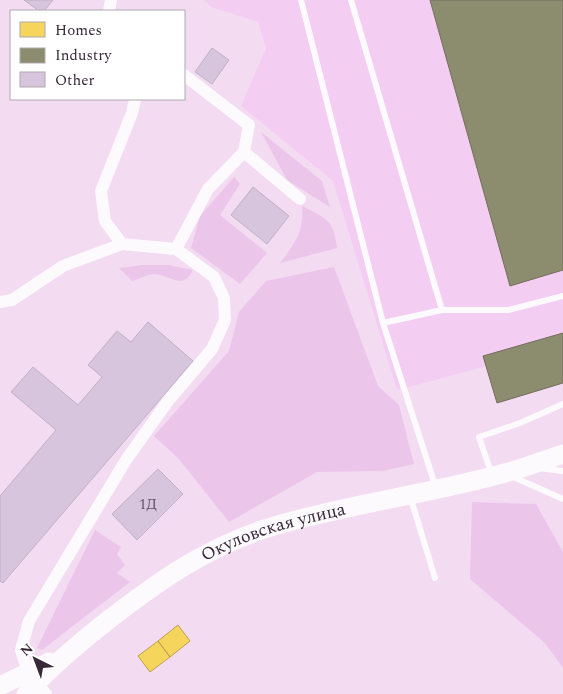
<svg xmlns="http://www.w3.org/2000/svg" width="563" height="694" font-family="Spectral,serif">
<rect width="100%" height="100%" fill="#f3dbf2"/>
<path fill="#f4cef2" d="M 204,0 L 563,0 L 563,346 L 397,390 L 333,181 L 241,106 L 266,48 L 258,22 L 211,7 Z"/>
<path fill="#ecc5eb" d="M 261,132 L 322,181 L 330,207 L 287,180 Z
M 234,177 L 240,184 L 220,215 L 267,253 L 240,284 L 191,248 L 200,216 Z
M 302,206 C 326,218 334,220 337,248 L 280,263 C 294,245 305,230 302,206 Z
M 143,265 L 168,265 L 193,270 C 183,291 170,275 155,274 C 148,274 139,279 132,281 L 119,268 Z
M 334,267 L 378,386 L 399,405 L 414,464 L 383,471 L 317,472 L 229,522 L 178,458 L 154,436 L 229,351 L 239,312 L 266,281 Z
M 472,502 L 536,504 L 563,552 L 563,668 L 545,643 L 470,579 Z
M 95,530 L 121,547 L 117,554 L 125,565 L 117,573 L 130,582 L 42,650 L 37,648 Z"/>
<path fill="#f6d55c" stroke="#bda151" d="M 178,625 L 190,641 L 170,657 L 158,641 Z
M 158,641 L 170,657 L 150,672 L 138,656 Z"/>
<path fill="#8c8c6e" stroke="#736e5e" d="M 430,0 L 563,0 L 563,270 L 510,286 Z
M 563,333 L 563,383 L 497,403 L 483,356 Z"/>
<path fill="#d7c5dd" stroke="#c0b1c5" d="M 24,0 L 53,0 L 44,11 L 39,11 Z
M 212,48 L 229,60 L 212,84 L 195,72 Z
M 253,187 L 289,216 L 267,244 L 231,215 Z
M 148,322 L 193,361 L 3,583 L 0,581 L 0,496 L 56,430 L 11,392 L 33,367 L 78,405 L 102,377 L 88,365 L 117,331 L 131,342 Z
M 158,469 L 183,494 L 137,540 L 112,514 Z"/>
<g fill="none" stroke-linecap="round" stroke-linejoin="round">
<path stroke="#fdfafd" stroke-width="6" d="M 301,0 L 383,323 L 436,488
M 351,0 L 442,310
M 383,323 L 442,310 L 508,310 L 563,296
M 539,468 L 563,471
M 492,475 L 479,437 L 520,423 L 563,404
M 511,476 L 563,499
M 410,496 L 435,578"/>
<path stroke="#fdfafd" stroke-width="12" d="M 109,11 L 111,0
M 184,75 L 249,125 L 244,152 L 300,199
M 122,244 L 105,221 L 101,191 L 132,113 L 135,99
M 176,249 L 208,189 L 244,152
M 0,302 L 12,300 L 63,266 L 122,244 L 176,249 L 214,277 L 224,298 L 225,320 L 212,349 L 168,401 L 126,460 L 29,621 L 21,650 L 28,672 L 46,694"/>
<g stroke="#fdfafd" stroke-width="19">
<path d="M 0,686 L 49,662"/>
<path id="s1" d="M 26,694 C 50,667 78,644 107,621 C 160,580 208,546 274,526 C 350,504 429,494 505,473 C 525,468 544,460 563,454"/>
</g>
</g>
<g text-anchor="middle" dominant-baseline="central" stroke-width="5" stroke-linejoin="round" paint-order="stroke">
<g font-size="15" fill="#635365">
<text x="148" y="504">1Д</text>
</g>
<g font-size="18" fill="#382838" stroke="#fff">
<text stroke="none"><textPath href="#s1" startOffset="300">Окуловская улица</textPath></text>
</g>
</g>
<rect x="10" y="10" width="175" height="90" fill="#ffffff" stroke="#afa9af"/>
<rect x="20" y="22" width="25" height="15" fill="#f6d55c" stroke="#afa9af"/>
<text x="55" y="35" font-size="15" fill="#382838">Homes</text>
<rect x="20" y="48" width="25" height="15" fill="#8c8c6e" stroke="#afa9af"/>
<text x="55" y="60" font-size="15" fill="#382838">Industry</text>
<rect x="20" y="72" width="25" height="15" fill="#d7c5dd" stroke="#afa9af"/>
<text x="55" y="85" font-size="15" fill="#382838">Other</text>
<g transform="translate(35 659) rotate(318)" stroke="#ffffff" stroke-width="4" paint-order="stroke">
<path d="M0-4L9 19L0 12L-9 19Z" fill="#382838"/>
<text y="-8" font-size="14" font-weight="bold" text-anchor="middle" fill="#382838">N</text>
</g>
</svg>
